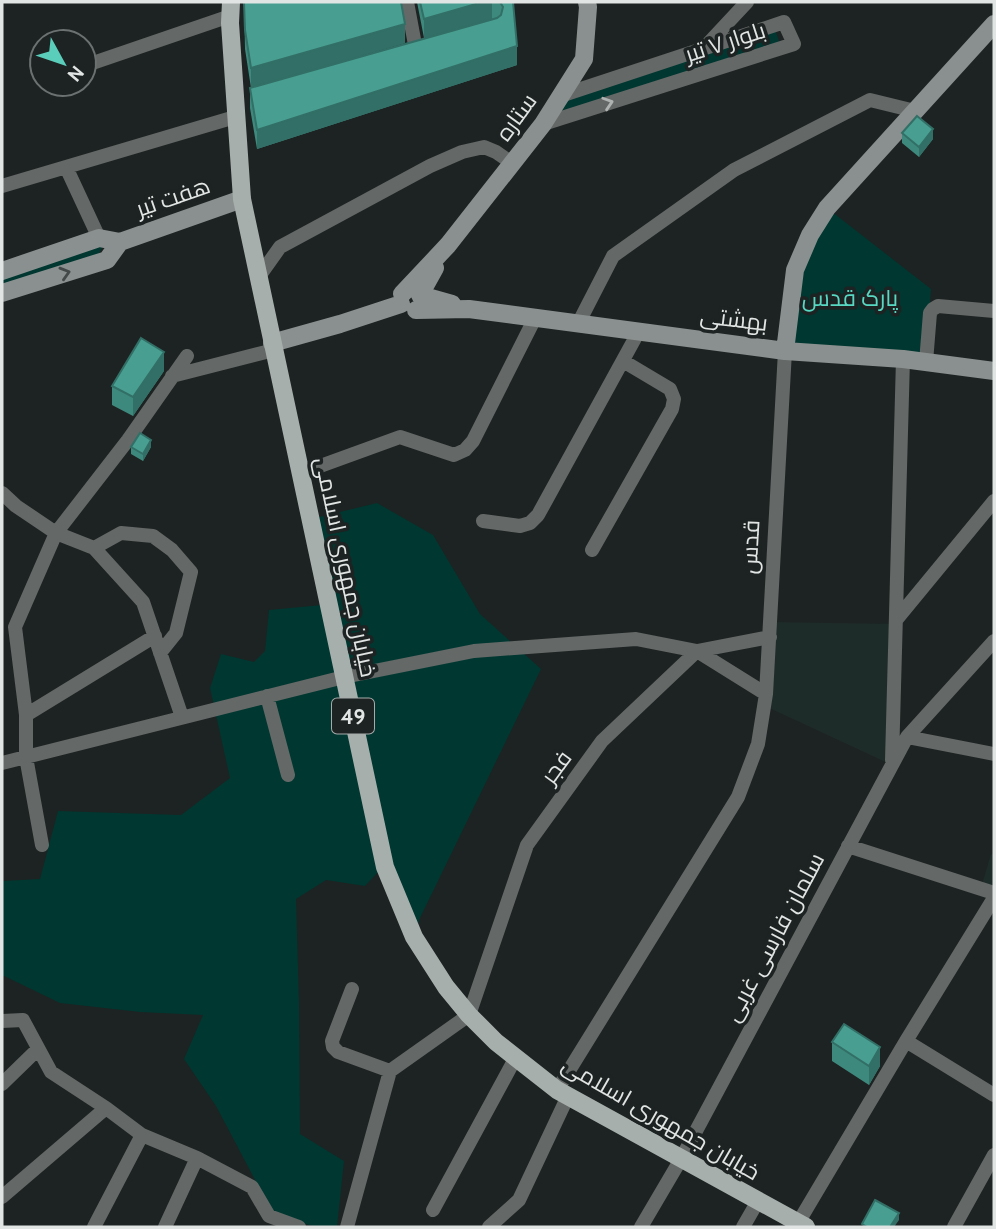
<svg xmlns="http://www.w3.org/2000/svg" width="996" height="1229" font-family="Cabin,Cairo,sans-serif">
<rect width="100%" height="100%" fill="#1d2322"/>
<path fill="#1e2c29" d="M 770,622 L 896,624 L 892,765 L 765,706 Z
M 991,854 L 994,855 L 994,892 L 981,888 Z"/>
<path fill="#003730" d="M 775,29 L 781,47 L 543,124 L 558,100 Z
M 827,208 L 931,289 L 926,362 L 785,351 L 795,270 Z
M 109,235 L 96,259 L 2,290 L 2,272 Z
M 377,503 L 433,535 L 480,614 L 541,669 L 420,918 L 415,935 L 386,866 L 311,519 Z
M 322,605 L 380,870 L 365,886 L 326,880 L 296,899 L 299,1002 L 300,1134 L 344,1161 L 337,1227 L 317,1227 L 274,1216 L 216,1106 L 184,1059 L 203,1015 L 140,1012 L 60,1003 L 2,975 L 2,881 L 40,879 L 58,811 L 181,815 L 230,778 L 210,688 L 221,654 L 254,662 L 265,651 L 269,610 Z"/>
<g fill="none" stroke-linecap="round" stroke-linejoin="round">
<path stroke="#646867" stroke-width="14" d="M 407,2 L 416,50
M 705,47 L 747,2
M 84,66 L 230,16
M 543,124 L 794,44 L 784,22 L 560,96
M 66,167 L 99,238
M 2,186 L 235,117
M 258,278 L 280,247 L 430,166 L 462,152 L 484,147 L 496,152 L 512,163
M 578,324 L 613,256 L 734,170 L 870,100 L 915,111
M 926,362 L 930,313 L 933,309 L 938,306 L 994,311
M 172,376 L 274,350
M 301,473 L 400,437 L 454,455 L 465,450 L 473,441 L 535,318
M 2,493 L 16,506 L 56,533 L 94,548 L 143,602 L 182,717
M 483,521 L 520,526 L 530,523 L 538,515 L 639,331
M 94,548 L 121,533 L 153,536 L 172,550 L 191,572 L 176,633 L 160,653
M 592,550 L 672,409 L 674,399 L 670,389 L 623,361
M 896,620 L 994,501
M 697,651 L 766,694
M 267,696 L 288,775
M 26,715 L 155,636
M 907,737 L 994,754
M 892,760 L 903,359
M 2,763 L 344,677 L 474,651 L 636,639 L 697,651 L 770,637
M 42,845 L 26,757 L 26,715 L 15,627 L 56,533 L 128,440 L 187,356
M 848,846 L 994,893
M 352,989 L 332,1041 L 333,1047 L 338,1052 L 390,1071
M 2,1021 L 23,1020 L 51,1072 L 106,1108 L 142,1135 L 197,1158 L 252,1187 L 269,1216 L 299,1227
M 906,1041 L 994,1095
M 2,1084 L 38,1049
M 557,1090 L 738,797 L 758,744 L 766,694 L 785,351
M 2,1197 L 106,1108
M 433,1210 L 516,1057
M 798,1223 L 906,1041 L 994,898
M 94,1227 L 142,1135
M 165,1227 L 197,1158
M 347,1227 L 390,1071 L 469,1015 L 527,845 L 602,741 L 697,651
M 489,1227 L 519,1200 L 568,1096
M 641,1227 L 681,1159 L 907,737 L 994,641
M 743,1227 L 758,1201
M 954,1227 L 994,1155"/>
<path stroke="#8a908f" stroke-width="18" d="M 435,268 L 420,295 L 452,304
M 2,271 L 99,238 L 120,242 L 242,199
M 2,293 L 107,260 L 120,242
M 402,294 L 448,245 L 543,124 L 584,59 L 588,7 L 587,2
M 416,310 L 469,309 L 785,351 L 903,359 L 994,371
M 272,343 L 340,324 L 401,304
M 785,351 L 795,270 L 810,235 L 827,208 L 994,24"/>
<path stroke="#a7afad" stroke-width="18" d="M 231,2 L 230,23 L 242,199 L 385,867 L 414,937 L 446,987 L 469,1015 L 496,1042 L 557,1090 L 806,1227"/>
</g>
<path fill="#3e897d" d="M 244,2 L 405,43 L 251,88 L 245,49 Z
M 417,2 L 513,2 L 517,65 L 257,149 L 250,108 L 250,88 L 493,19 L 424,38 Z
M 902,133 L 933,139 L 919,157 L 902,143 Z
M 164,371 L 133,416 L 112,405 L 112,386 Z
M 131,447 L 151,447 L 143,461 L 131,454 Z
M 832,1042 L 880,1066 L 869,1085 L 832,1061 Z"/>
<path fill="#326f66" d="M 483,2 L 492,2 L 492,19 L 424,38 L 424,19 Z
M 405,24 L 405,43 L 251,88 L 251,68 Z
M 517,46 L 517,65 L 257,149 L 257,130 Z
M 933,129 L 933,139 L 919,157 L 919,147 Z
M 164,352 L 164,371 L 133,416 L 133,397 Z
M 151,440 L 151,447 L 143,461 L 143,454 Z
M 880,1047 L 880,1066 L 869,1085 L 869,1066 Z
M 899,1213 L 899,1220 L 894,1227 L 890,1227 Z"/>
<path fill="#489f91" stroke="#326f66" stroke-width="2" d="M 244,2 L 401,2 L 405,24 L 251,68 L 245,30 Z
M 420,2 L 483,2 L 424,19 Z
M 500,2 L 513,2 L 517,46 L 257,130 L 250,88 L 497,18 L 501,15 L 503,7 Z
M 917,116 L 933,129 L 919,147 L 902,133 Z
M 141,338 L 164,352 L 133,397 L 112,386 Z
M 140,433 L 151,440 L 143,454 L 131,447 Z
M 844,1024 L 880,1047 L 869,1066 L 832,1042 Z
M 875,1200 L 899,1213 L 890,1227 L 867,1227 L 862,1224 Z"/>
<defs><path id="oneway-chevron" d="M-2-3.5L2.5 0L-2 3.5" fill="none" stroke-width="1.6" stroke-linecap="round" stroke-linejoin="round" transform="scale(1.75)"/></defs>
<use stroke="#afb3b2" href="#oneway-chevron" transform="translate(608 103) rotate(-18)"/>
<use stroke="#434948" href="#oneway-chevron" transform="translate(65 273) rotate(-17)"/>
<g text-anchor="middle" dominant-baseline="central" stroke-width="7" stroke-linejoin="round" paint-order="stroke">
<rect fill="#1d2322" stroke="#a6abaa" stroke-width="2" x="332" y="698.5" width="42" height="35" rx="5"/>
<g font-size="21" font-weight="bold" fill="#e1e5e4">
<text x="353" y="716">49</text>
</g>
<g font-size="23" fill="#e1e5e4" stroke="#1d2322">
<text transform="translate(725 42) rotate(-18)">بلوار ۷ تیر</text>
<text transform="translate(516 117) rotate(-54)">ستاره</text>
<text transform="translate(173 197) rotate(-19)">هفت تیر</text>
<text transform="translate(734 319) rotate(7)">بهشتی</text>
<text transform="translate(750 547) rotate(-87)">قدس</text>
<text transform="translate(346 567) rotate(78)">خیابان جمهوری اسلامی</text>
<text transform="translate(556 767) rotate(-54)">فجر</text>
<text transform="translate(774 937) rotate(-62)">سلمان فارسی غربی</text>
<text transform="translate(661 1118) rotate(30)">خیابان جمهوری اسلامی</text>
</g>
<g font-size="23" fill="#57d8c3" stroke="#1d2322">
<text x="850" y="298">پارک قدس</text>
</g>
</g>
<rect width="996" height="1229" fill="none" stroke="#e1e5e4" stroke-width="7"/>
<g transform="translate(63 63) rotate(130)"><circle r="33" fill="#1d2322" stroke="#6b7170" stroke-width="2"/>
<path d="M0-5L12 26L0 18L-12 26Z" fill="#5bcebb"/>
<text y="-10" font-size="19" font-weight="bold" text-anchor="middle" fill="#e1e5e4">N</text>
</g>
</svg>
